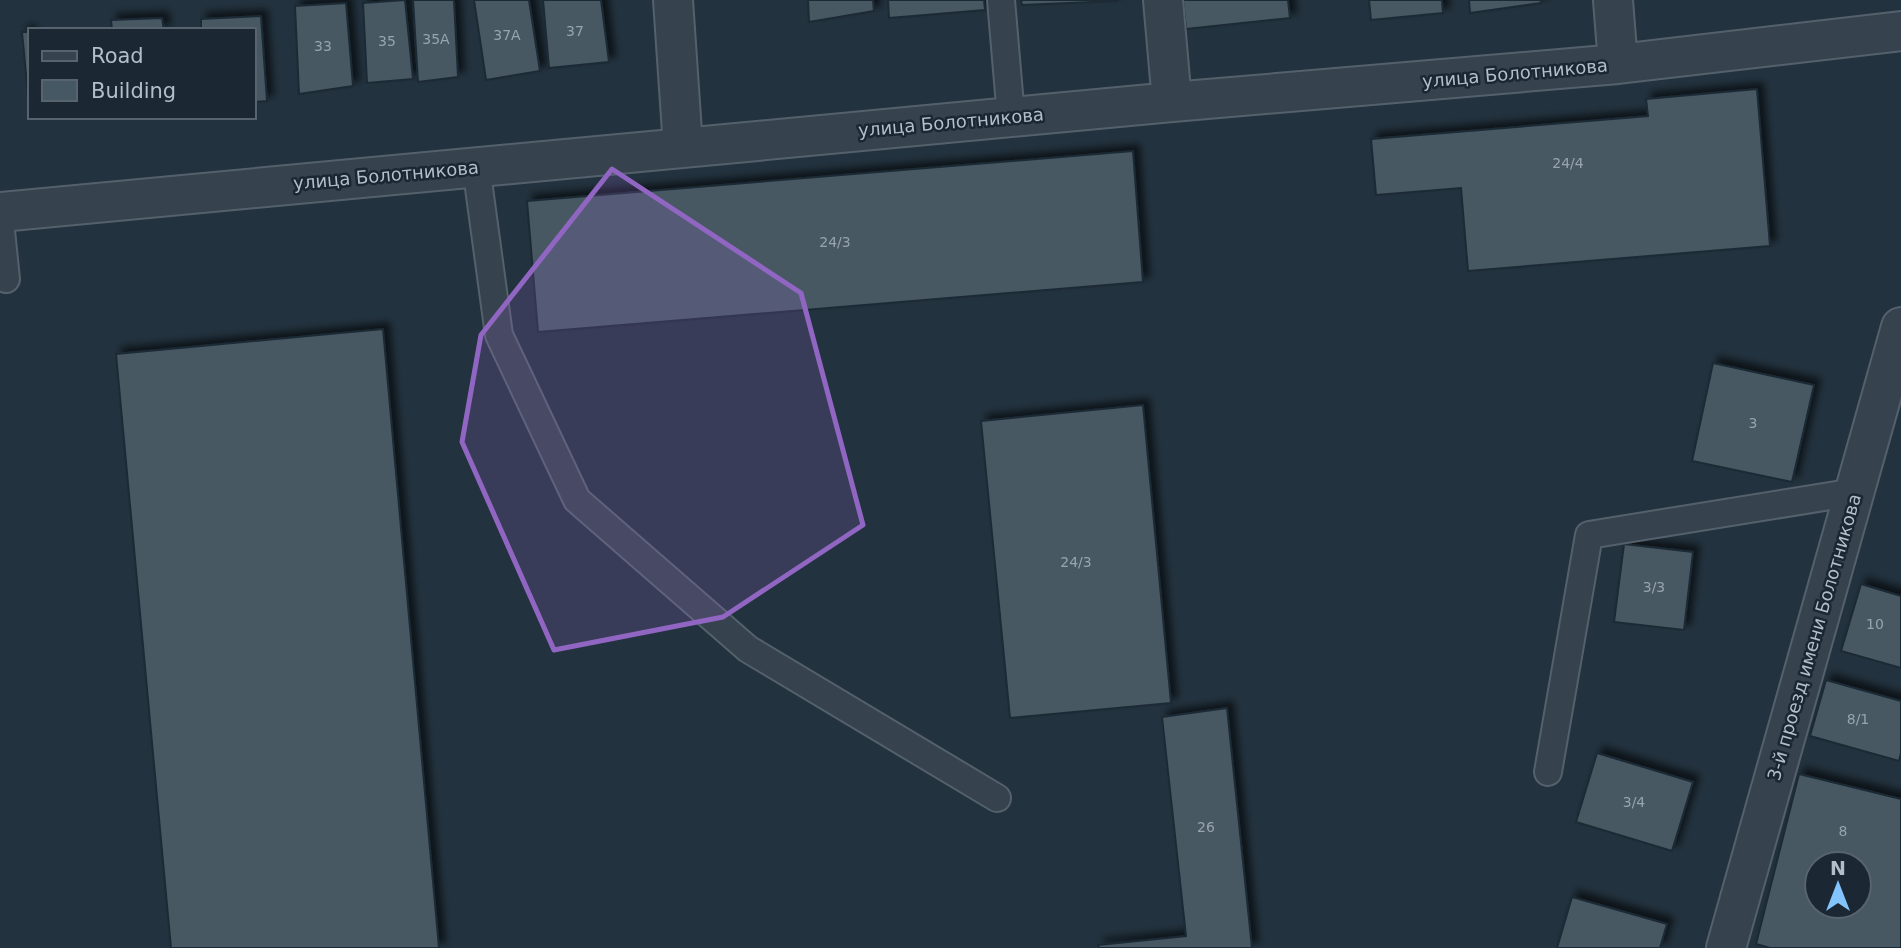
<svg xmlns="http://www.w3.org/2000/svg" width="1901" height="948" font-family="'DejaVu Sans',sans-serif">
<defs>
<filter id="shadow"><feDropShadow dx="6" dy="-6" stdDeviation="3.5" flood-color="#0009"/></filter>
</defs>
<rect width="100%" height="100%" fill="#22323e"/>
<path fill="#465864" stroke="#1d2a35" stroke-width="2" fill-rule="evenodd" filter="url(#shadow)" d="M 405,0 L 413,79 L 367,83 L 363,3 Z
M 413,0 L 454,0 L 458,77 L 418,82 Z
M 474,0 L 529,0 L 540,71 L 486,80 Z
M 543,0 L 601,0 L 609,62 L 549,68 Z
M 808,0 L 873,0 L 874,11 L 809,22 Z
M 888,0 L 984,0 L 985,10 L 889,18 Z
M 1021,0 L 1117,0 L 1117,1 L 1022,5 Z
M 1183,0 L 1288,0 L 1290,18 L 1186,29 Z
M 1369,0 L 1442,0 L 1443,13 L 1371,20 Z
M 1469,0 L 1541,0 L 1541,3 L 1470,13 Z
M 346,3 L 353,86 L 299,94 L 295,6 Z
M 261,16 L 267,101 L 254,102 L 254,30 L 201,30 L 201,19 Z
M 162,18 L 164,30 L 112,30 L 111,20 Z
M 22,32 L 30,32 L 30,117 Z
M 1757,89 L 1770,246 L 1468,271 L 1461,188 L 1376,195 L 1371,139 L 1648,116 L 1646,99 Z
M 1133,151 L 1143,282 L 538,332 L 527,201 Z
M 383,329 L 439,948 L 171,948 L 116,354 Z
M 1713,363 L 1814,385 L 1792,482 L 1692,461 Z
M 1143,405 L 1171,703 L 1010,718 L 981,421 Z
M 1624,544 L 1693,552 L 1684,630 L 1614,622 Z
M 1861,584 L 1901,596 L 1901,668 L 1841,651 Z
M 1826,680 L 1901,701 L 1901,753 L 1899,761 L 1810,736 Z
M 1227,708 L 1252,948 L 1099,948 L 1098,945 L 1186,936 L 1162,717 Z
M 1597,753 L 1693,782 L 1672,851 L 1576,822 Z
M 1799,774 L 1901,799 L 1901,948 L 1770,948 L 1756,944 ZM 1817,864 L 1859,864 L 1859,906 L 1817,906 Z
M 1572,897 L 1667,924 L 1660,948 L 1557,948 Z"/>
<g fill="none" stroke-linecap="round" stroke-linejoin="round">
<defs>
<path id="lane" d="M 1001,0 L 1011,117
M 476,166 L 499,335 L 577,500 L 748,649 L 997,798
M 0,221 L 6,279
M 1548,772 L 1589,535 L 1855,492"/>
<path id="street" d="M 673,0 L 683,147
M 1163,0 L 1172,102
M 1613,0 L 1618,64
M 0,212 L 1172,102 L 1618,64 L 1901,31
M 1726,948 L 1901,327"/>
</defs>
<use href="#lane" stroke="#54616c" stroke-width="30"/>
<use href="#street" stroke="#54616c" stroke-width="42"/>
<use href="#lane" stroke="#36434e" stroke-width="26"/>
<use href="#street" stroke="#36434e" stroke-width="38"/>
</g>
<path fill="#9166c3" fill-opacity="0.2" stroke="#9166c3" stroke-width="5" stroke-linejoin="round" d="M 612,169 L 801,293 L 863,525 L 723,617 L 554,650 L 462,442 L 481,335 Z"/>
<g text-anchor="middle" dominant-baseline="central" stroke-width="5" stroke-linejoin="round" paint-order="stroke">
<g font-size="14" fill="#97a4b0">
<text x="575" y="31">37</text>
<text x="507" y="35">37А</text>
<text x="436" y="39">35А</text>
<text x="387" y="41">35</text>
<text x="323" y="46">33</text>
<text x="1568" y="163">24/4</text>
<text x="835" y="242">24/3</text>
<text x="1753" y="423">3</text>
<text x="1076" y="562">24/3</text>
<text x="1654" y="587">3/3</text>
<text x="1875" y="624">10</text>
<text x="1858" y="719">8/1</text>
<text x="1634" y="802">3/4</text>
<text x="1206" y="827">26</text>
<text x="1843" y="831">8</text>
</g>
<g font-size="18" fill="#b2bec9" stroke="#1b2833">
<text transform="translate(1515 73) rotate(-5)">улица Болотникова</text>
<text transform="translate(951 122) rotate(-5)">улица Болотникова</text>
<text transform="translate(386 175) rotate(-5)">улица Болотникова</text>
<text transform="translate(1814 637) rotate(-74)">3-й проезд имени Болотникова</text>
</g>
</g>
<rect x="28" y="28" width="228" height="91" fill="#1b2833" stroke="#57646f" stroke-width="2"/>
<rect x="42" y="51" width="35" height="10" fill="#36434e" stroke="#57646f" stroke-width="2"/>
<text x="91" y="63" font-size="21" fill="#b2bec9">Road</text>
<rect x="42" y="80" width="35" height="21" fill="#465864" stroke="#57646f" stroke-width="2"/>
<text x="91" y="98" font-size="21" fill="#b2bec9">Building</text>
<g transform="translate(1838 885)"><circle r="33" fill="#1b2833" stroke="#57646f" stroke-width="2"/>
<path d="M0-5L12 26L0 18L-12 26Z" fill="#83c4fd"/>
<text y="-10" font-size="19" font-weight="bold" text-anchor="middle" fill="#b2bec9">N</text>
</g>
</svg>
